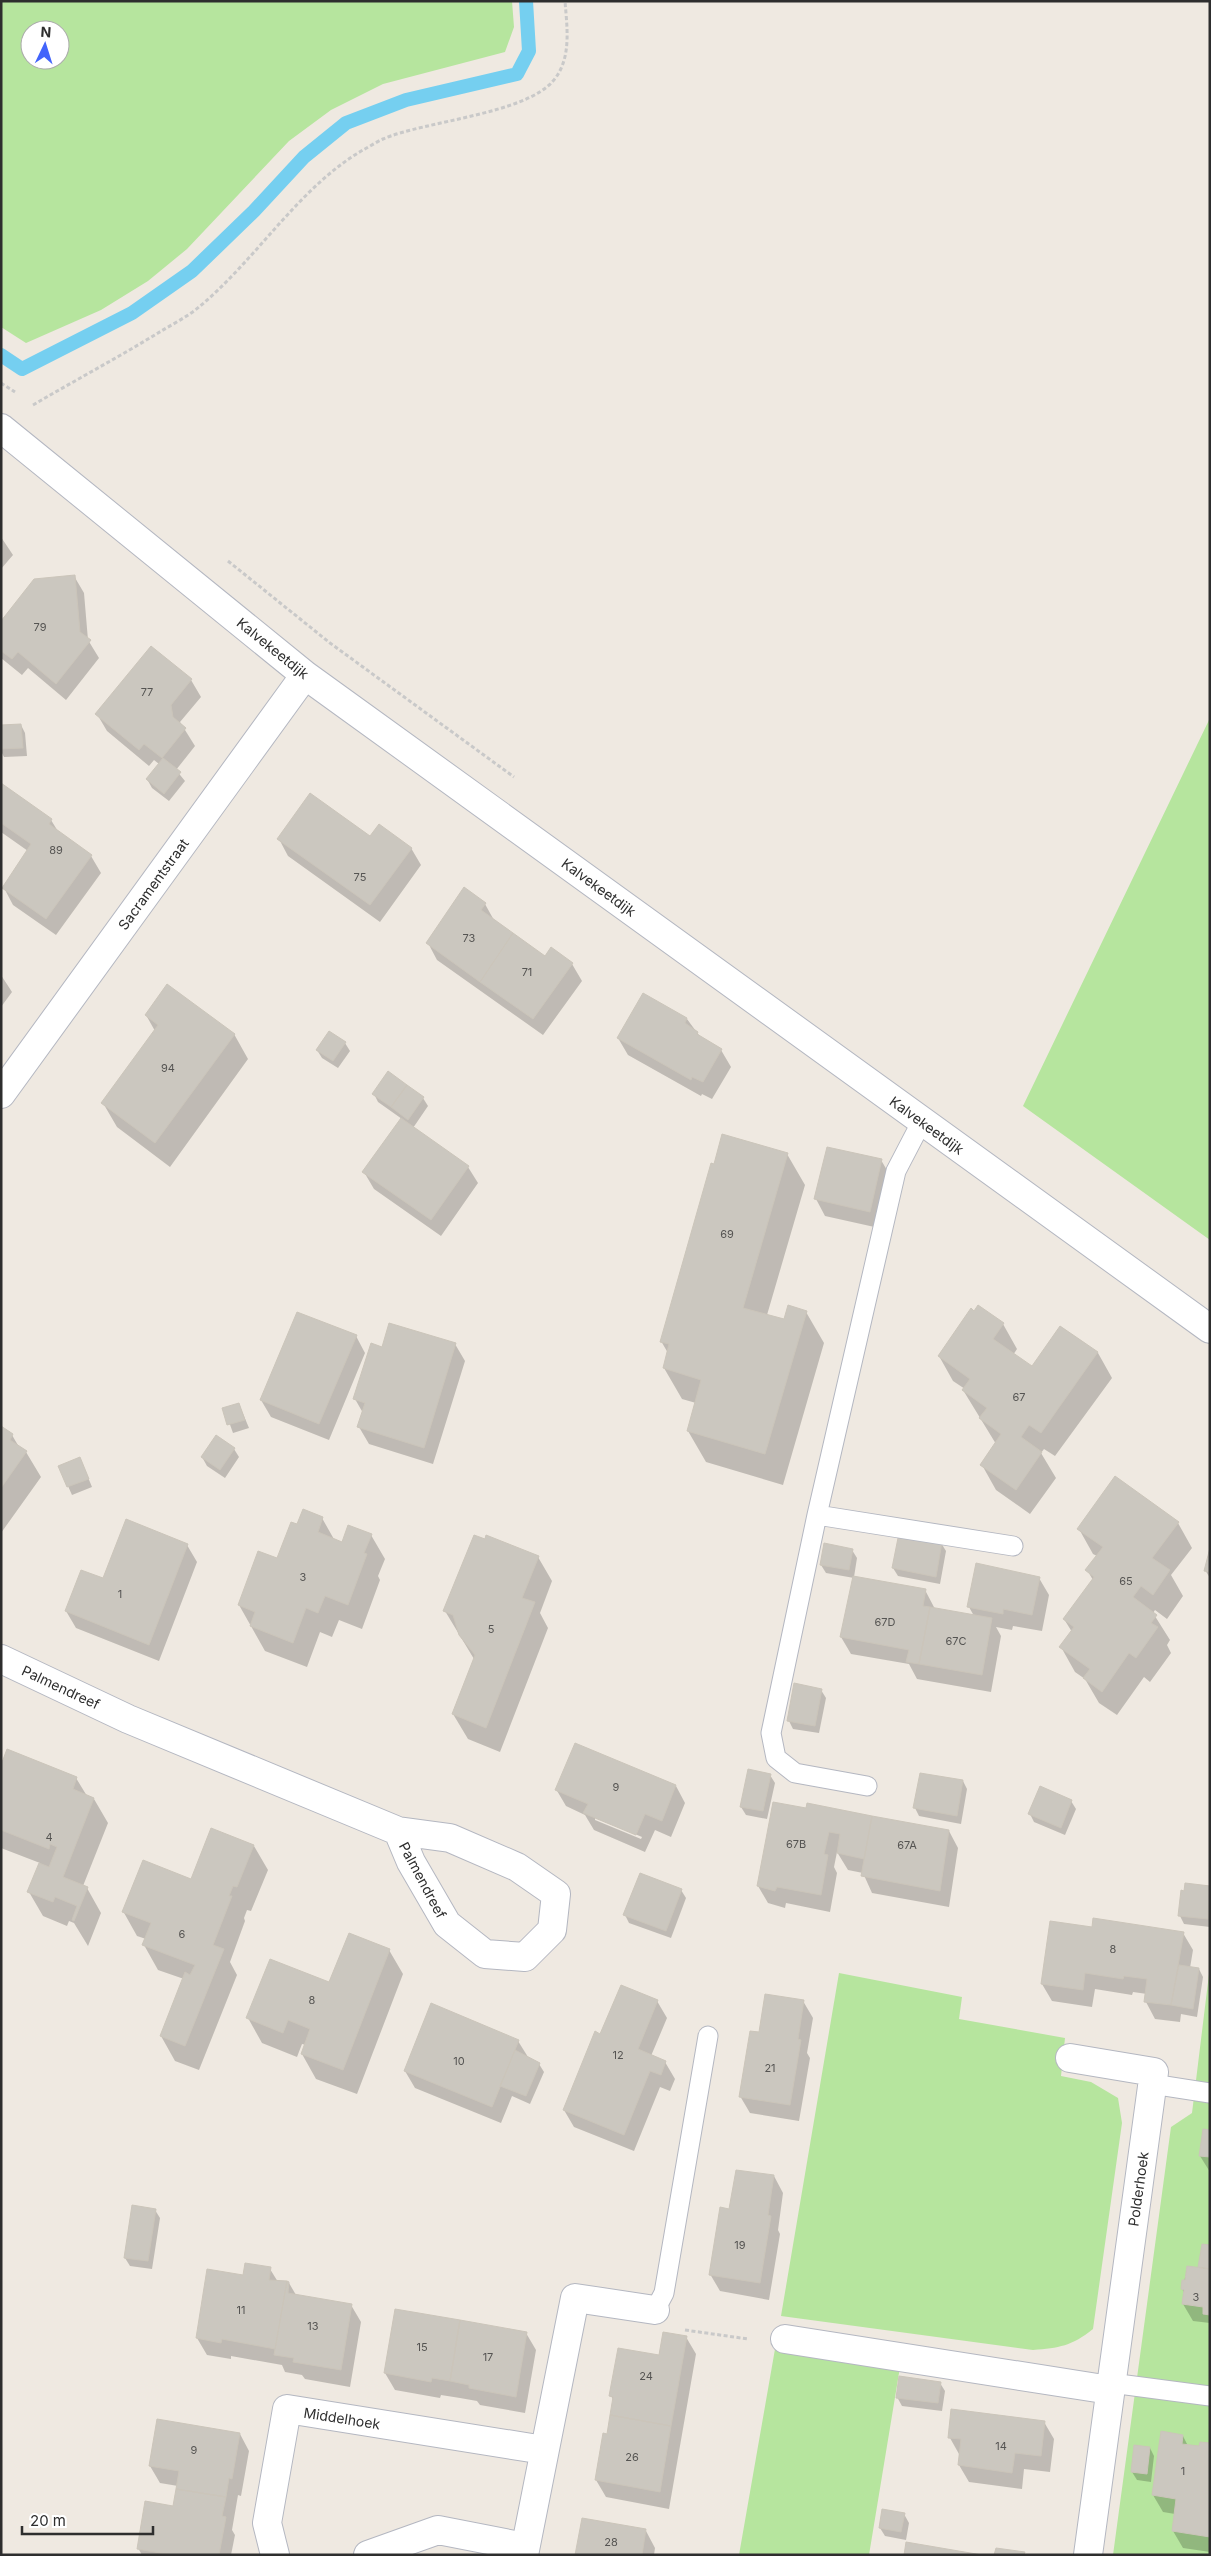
<svg xmlns="http://www.w3.org/2000/svg" width="1211" height="2556" font-family="Inter,sans-serif">
<rect width="100%" height="100%" fill="#efe9e1"/>
<path fill="#b6e59e" fill-rule="evenodd" d="M 1,1 L 512,1 L 514,27 L 505,52 L 383,84 L 331,110 L 289,141 L 187,249 L 148,281 L 101,310 L 26,343 L 1,327 ZM 30,30 L 60,30 L 60,60 L 30,60 Z
M 1210,718 L 1210,1240 L 1023,1106 Z
M 1210,1966 L 1210,2555 L 1113,2555 L 1171,2127 L 1192,2113 Z
M 839,1973 L 962,1997 L 959,2019 L 1065,2038 L 1061,2076 L 1091,2082 L 1118,2098 L 1122,2123 L 1093,2329 C 1072,2346 1059,2348 1033,2350 L 781,2316 Z
M 775,2349 L 900,2367 L 869,2555 L 739,2555 Z"/>
<path fill="#0003" fill-rule="evenodd" d="M 1,537 L 13,555 L 1,569 Z
M 74,576 L 84,593 L 88,640 L 99,658 L 66,700 L 28,668 L 22,675 L 1,658 L 1,623 Z
M 191,680 L 201,697 L 180,722 L 195,746 L 176,770 L 185,781 L 169,801 L 152,788 L 147,779 L 159,764 L 154,760 L 149,766 L 107,731 L 97,714 Z
M 21,725 L 25,733 L 27,756 L 4,757 L 1,751 L 1,726 Z
M 1,784 L 51,820 L 59,833 L 91,856 L 101,873 L 56,935 L 13,905 L 4,888 L 28,851 L 1,832 Z
M 279,839 L 411,848 L 421,865 L 380,922 L 288,856 Z
M 485,904 L 495,922 L 545,957 L 572,964 L 582,981 L 543,1035 L 437,960 L 428,943 Z
M 1,975 L 12,992 L 1,1007 Z
M 146,1015 L 234,1034 L 248,1059 L 170,1167 L 117,1127 L 103,1103 L 155,1031 Z
M 687,1019 L 701,1038 L 721,1050 L 731,1067 L 712,1099 L 702,1094 L 701,1096 L 628,1055 L 618,1038 Z
M 345,1043 L 350,1051 L 338,1068 L 322,1058 L 317,1050 Z
M 374,1094 L 423,1098 L 428,1106 L 413,1128 L 468,1167 L 478,1183 L 441,1236 L 374,1189 L 364,1172 L 402,1119 L 378,1102 Z
M 787,1154 L 805,1185 L 767,1315 L 785,1321 L 806,1312 L 824,1343 L 783,1485 L 706,1462 L 688,1431 L 696,1403 L 682,1399 L 664,1368 L 668,1353 L 661,1341 Z
M 881,1160 L 891,1177 L 879,1228 L 825,1216 L 816,1199 Z
M 1003,1324 L 1017,1349 L 1013,1355 L 1032,1368 L 1061,1327 L 1098,1353 L 1112,1378 L 1055,1456 L 1044,1449 L 1041,1453 L 1056,1478 L 1030,1514 L 996,1490 L 982,1465 L 996,1444 L 963,1390 L 965,1389 L 953,1381 L 939,1356 Z
M 356,1336 L 365,1353 L 329,1440 L 271,1417 L 261,1400 Z
M 455,1344 L 465,1361 L 433,1464 L 369,1444 L 359,1427 L 363,1413 L 355,1399 L 383,1349 Z
M 239,1404 L 249,1428 L 233,1433 L 224,1408 Z
M 1,1427 L 12,1435 L 19,1447 L 26,1452 L 41,1477 L 1,1533 Z
M 216,1437 L 234,1449 L 239,1457 L 225,1478 L 207,1466 L 202,1457 Z
M 80,1458 L 92,1487 L 72,1495 L 59,1466 Z
M 322,1518 L 335,1541 L 343,1543 L 371,1535 L 385,1559 L 378,1576 L 380,1580 L 362,1629 L 339,1620 L 332,1637 L 320,1632 L 307,1667 L 265,1651 L 239,1605 L 277,1559 L 298,1526 Z
M 1178,1523 L 1192,1548 L 1171,1575 L 1183,1596 L 1167,1619 L 1155,1610 L 1153,1613 L 1170,1640 L 1167,1645 L 1171,1653 L 1150,1682 L 1144,1677 L 1117,1715 L 1099,1703 L 1085,1679 L 1075,1672 L 1061,1647 L 1072,1632 L 1064,1619 L 1093,1580 L 1087,1570 L 1097,1556 L 1093,1554 L 1079,1529 Z
M 941,1543 L 946,1551 L 940,1584 L 898,1576 L 893,1568 Z
M 187,1545 L 197,1562 L 159,1661 L 76,1628 L 66,1611 L 104,1579 Z
M 852,1550 L 857,1558 L 854,1577 L 925,1590 L 935,1609 L 974,1616 L 969,1607 L 1039,1578 L 1049,1595 L 1042,1631 L 1013,1626 L 1012,1630 L 996,1627 L 1001,1636 L 991,1692 L 917,1679 L 909,1664 L 851,1654 L 841,1637 L 854,1578 L 826,1573 L 821,1565 Z
M 1210,1553 L 1210,1578 L 1205,1570 Z
M 538,1557 L 552,1581 L 540,1613 L 548,1628 L 500,1752 L 468,1739 L 453,1714 L 474,1659 L 445,1611 Z
M 821,1690 L 826,1698 L 819,1733 L 793,1729 L 789,1721 Z
M 1,1768 L 76,1778 L 87,1796 L 94,1799 L 108,1823 L 83,1886 L 87,1888 L 101,1913 L 88,1946 L 74,1923 L 69,1921 L 67,1926 L 43,1916 L 29,1892 L 40,1863 L 1,1848 Z
M 770,1775 L 775,1783 L 767,1819 L 746,1815 L 741,1807 Z
M 963,1781 L 967,1789 L 961,1824 L 919,1816 L 915,1808 Z
M 676,1786 L 685,1803 L 671,1837 L 655,1830 L 645,1852 L 594,1830 L 585,1815 L 566,1806 L 556,1789 ZM 595,1817 L 642,1837 L 641,1839 L 595,1820 Z
M 1071,1801 L 1076,1809 L 1065,1835 L 1034,1822 L 1030,1814 Z
M 808,1805 L 949,1831 L 958,1848 L 949,1907 L 872,1893 L 863,1873 L 848,1870 L 837,1852 L 834,1867 L 837,1873 L 830,1912 L 786,1903 L 785,1908 L 768,1903 L 758,1886 Z
M 254,1846 L 268,1870 L 251,1911 L 247,1910 L 244,1918 L 245,1921 L 230,1962 L 237,1975 L 199,2070 L 175,2061 L 161,2036 L 184,1979 L 158,1970 L 144,1945 L 146,1939 L 137,1936 L 123,1911 L 191,1881 Z
M 1210,1887 L 1210,1927 L 1184,1924 L 1180,1916 Z
M 681,1890 L 686,1898 L 671,1938 L 629,1923 L 625,1915 Z
M 1183,1933 L 1193,1950 L 1190,1968 L 1199,1969 L 1203,1977 L 1197,2017 L 1181,2014 L 1180,2022 L 1155,2019 L 1146,2002 L 1147,1994 L 1133,1992 L 1132,1995 L 1095,1989 L 1092,2007 L 1052,2001 L 1042,1984 Z
M 389,1950 L 403,1974 L 357,2094 L 316,2079 L 302,2054 L 306,2045 L 302,2044 L 297,2057 L 262,2043 L 248,2018 L 330,1984 Z
M 657,2001 L 667,2018 L 651,2056 L 665,2062 L 675,2079 L 670,2091 L 660,2087 L 634,2151 L 574,2127 L 564,2110 L 601,2035 Z
M 803,2001 L 813,2018 L 807,2053 L 810,2058 L 799,2121 L 750,2113 L 740,2096 Z
M 518,2041 L 528,2057 L 539,2064 L 544,2072 L 530,2104 L 512,2096 L 501,2123 L 415,2088 L 405,2071 Z
M 1210,2131 L 1210,2172 L 1200,2156 Z
M 774,2176 L 783,2193 L 778,2230 L 780,2234 L 769,2300 L 720,2291 L 710,2274 L 730,2210 Z
M 155,2210 L 160,2218 L 152,2269 L 130,2266 L 125,2258 Z
M 1203,2245 L 1210,2246 L 1210,2323 L 1193,2321 L 1183,2304 L 1185,2294 L 1182,2289 L 1188,2267 L 1199,2268 Z
M 270,2269 L 278,2282 L 289,2283 L 296,2295 L 351,2305 L 361,2322 L 350,2387 L 305,2379 L 302,2375 L 285,2372 L 282,2365 L 231,2356 L 231,2359 L 207,2355 L 197,2338 L 244,2276 Z
M 396,2311 L 526,2333 L 536,2350 L 525,2413 L 480,2405 L 477,2401 L 460,2398 L 441,2395 L 440,2398 L 395,2390 L 385,2373 Z
M 686,2337 L 696,2354 L 669,2509 L 606,2497 L 596,2480 L 604,2435 L 608,2435 L 614,2401 L 611,2396 Z
M 940,2383 L 945,2391 L 942,2411 L 902,2406 L 897,2397 Z
M 1044,2422 L 1054,2439 L 1050,2472 L 1024,2469 L 1022,2489 L 969,2482 L 959,2465 L 959,2454 L 950,2438 Z
M 240,2434 L 249,2451 L 241,2496 L 238,2495 L 232,2530 L 235,2535 L 231,2555 L 142,2555 L 138,2548 L 174,2507 L 178,2486 L 160,2483 L 150,2466 Z
M 1183,2436 L 1188,2446 L 1200,2447 L 1210,2445 L 1210,2552 L 1183,2548 L 1173,2531 L 1175,2514 L 1163,2512 L 1153,2495 Z
M 1150,2448 L 1154,2456 L 1151,2482 L 1137,2480 L 1132,2472 Z
M 904,2514 L 909,2523 L 906,2540 L 885,2536 L 880,2528 Z
M 646,2531 L 655,2548 L 654,2555 L 576,2555 Z"/>
<g fill="none" stroke-linecap="round" stroke-linejoin="round">
<path stroke="#75cff0" stroke-width="14" d="M 1,355 L 22,369 L 132,313 L 192,271 L 254,211 L 304,157 L 346,123 L 406,100 L 517,74 L 529,51 L 526,1"/>
</g>
<path fill="#cbc7bf" stroke="#cbc5ba" d="M 75,575 L 80,632 L 91,640 L 56,684 L 18,652 L 12,659 L 1,651 L 1,621 L 34,579 Z
M 151,646 L 192,679 L 171,705 L 173,717 L 186,728 L 162,758 L 144,744 L 139,750 L 95,714 Z
M 21,724 L 23,748 L 1,749 L 1,725 Z
M 163,758 L 181,772 L 164,794 L 146,779 Z
M 1,783 L 52,819 L 49,824 L 92,855 L 46,919 L 2,888 L 31,844 L 1,823 Z
M 310,793 L 370,836 L 379,824 L 412,848 L 370,905 L 277,839 Z
M 464,887 L 486,903 L 481,910 L 513,933 L 480,982 L 426,943 Z
M 513,933 L 545,956 L 551,947 L 573,963 L 533,1019 L 480,982 Z
M 167,984 L 235,1034 L 155,1143 L 101,1103 L 158,1025 L 145,1015 Z
M 643,993 L 687,1018 L 685,1023 L 698,1032 L 697,1034 L 722,1049 L 703,1082 L 692,1077 L 691,1080 L 617,1038 Z
M 329,1031 L 346,1042 L 333,1061 L 316,1050 Z
M 388,1071 L 407,1085 L 391,1107 L 372,1094 Z
M 407,1085 L 424,1097 L 408,1120 L 391,1107 Z
M 401,1118 L 469,1166 L 431,1220 L 362,1172 Z
M 722,1134 L 788,1153 L 743,1308 L 784,1319 L 788,1305 L 807,1311 L 765,1454 L 687,1431 L 701,1380 L 663,1368 L 669,1344 L 660,1342 L 711,1163 L 714,1164 Z
M 827,1147 L 882,1159 L 870,1212 L 814,1199 Z
M 978,1305 L 1004,1323 L 993,1339 L 1032,1366 L 1060,1326 L 1098,1352 L 1041,1433 L 1029,1425 L 1021,1437 L 1042,1452 L 1016,1490 L 980,1465 L 1001,1434 L 979,1418 L 987,1408 L 962,1390 L 970,1379 L 938,1356 L 971,1308 L 974,1311 Z
M 297,1312 L 357,1335 L 319,1424 L 260,1400 Z
M 389,1323 L 456,1343 L 424,1448 L 357,1427 L 365,1403 L 353,1399 L 371,1343 L 382,1347 Z
M 239,1403 L 245,1420 L 227,1425 L 222,1408 Z
M 1,1426 L 13,1434 L 10,1440 L 27,1451 L 1,1488 Z
M 216,1435 L 235,1448 L 220,1470 L 201,1457 Z
M 80,1457 L 89,1479 L 67,1487 L 58,1466 Z
M 1115,1476 L 1179,1522 L 1152,1558 L 1170,1570 L 1153,1595 L 1141,1586 L 1133,1597 L 1157,1615 L 1151,1623 L 1158,1627 L 1136,1658 L 1129,1653 L 1102,1692 L 1083,1678 L 1090,1669 L 1059,1647 L 1074,1627 L 1063,1619 L 1094,1577 L 1085,1570 L 1103,1547 L 1077,1529 Z
M 303,1509 L 323,1517 L 318,1532 L 342,1542 L 348,1525 L 372,1534 L 364,1553 L 367,1554 L 348,1605 L 325,1596 L 318,1613 L 306,1608 L 293,1643 L 250,1626 L 255,1612 L 238,1605 L 258,1551 L 277,1558 L 291,1522 L 297,1524 Z
M 126,1519 L 188,1544 L 149,1645 L 65,1611 L 81,1570 L 103,1578 Z
M 899,1533 L 942,1542 L 936,1577 L 892,1568 Z
M 474,1535 L 485,1539 L 486,1535 L 539,1556 L 522,1598 L 535,1602 L 486,1728 L 452,1714 L 475,1655 L 459,1635 L 453,1615 L 443,1611 Z
M 824,1543 L 853,1549 L 849,1570 L 820,1565 Z
M 1210,1548 L 1210,1572 L 1204,1571 Z
M 976,1563 L 1040,1577 L 1032,1615 L 1003,1609 L 1003,1614 L 967,1607 Z
M 853,1576 L 926,1589 L 923,1606 L 930,1607 L 919,1664 L 906,1662 L 909,1650 L 840,1637 Z
M 930,1607 L 992,1618 L 982,1675 L 919,1664 Z
M 794,1683 L 822,1689 L 815,1726 L 787,1721 Z
M 575,1743 L 676,1785 L 662,1821 L 645,1814 L 636,1835 L 583,1813 L 588,1804 L 555,1790 Z
M 7,1749 L 77,1777 L 73,1789 L 94,1798 L 63,1877 L 88,1887 L 74,1921 L 72,1920 L 77,1906 L 55,1897 L 53,1902 L 27,1892 L 39,1863 L 49,1867 L 57,1847 L 50,1844 L 49,1849 L 1,1830 L 1,1765 Z
M 748,1769 L 771,1774 L 763,1811 L 740,1807 Z
M 920,1773 L 963,1780 L 957,1816 L 913,1808 Z
M 1040,1786 L 1072,1800 L 1061,1828 L 1028,1814 Z
M 773,1802 L 806,1808 L 807,1803 L 872,1816 L 864,1859 L 837,1853 L 840,1834 L 829,1832 L 824,1854 L 828,1855 L 821,1895 L 777,1887 L 775,1891 L 757,1886 Z
M 872,1816 L 949,1830 L 940,1891 L 861,1876 Z
M 211,1828 L 254,1845 L 237,1887 L 233,1886 L 229,1896 L 232,1896 L 213,1945 L 224,1949 L 185,2046 L 160,2036 L 185,1972 L 190,1975 L 195,1965 L 142,1945 L 151,1923 L 122,1912 L 143,1860 L 191,1879 Z
M 640,1873 L 682,1889 L 666,1931 L 623,1915 Z
M 1185,1883 L 1210,1886 L 1208,1919 L 1178,1916 L 1181,1890 L 1184,1891 Z
M 1093,1918 L 1184,1932 L 1171,2005 L 1144,2002 L 1147,1979 L 1124,1976 L 1123,1979 L 1085,1973 L 1083,1990 L 1041,1984 L 1050,1921 L 1092,1927 Z
M 349,1933 L 390,1949 L 343,2070 L 301,2054 L 310,2029 L 288,2020 L 283,2033 L 246,2018 L 270,1959 L 329,1982 Z
M 1179,1965 L 1199,1968 L 1193,2009 L 1171,2005 Z
M 621,1985 L 658,2000 L 638,2049 L 666,2061 L 661,2075 L 650,2071 L 624,2135 L 563,2110 L 595,2031 L 600,2034 Z
M 765,1994 L 804,2000 L 798,2039 L 801,2040 L 790,2105 L 739,2097 L 750,2031 L 759,2032 Z
M 431,2003 L 519,2040 L 492,2107 L 404,2071 Z
M 515,2050 L 540,2063 L 526,2096 L 500,2086 Z
M 1203,2129 L 1210,2130 L 1210,2157 L 1199,2156 Z
M 736,2170 L 774,2175 L 768,2215 L 771,2216 L 760,2283 L 709,2275 L 720,2207 L 729,2209 Z
M 132,2205 L 156,2209 L 148,2261 L 124,2258 Z
M 1202,2244 L 1210,2245 L 1210,2269 L 1198,2267 Z
M 245,2263 L 271,2267 L 269,2280 L 287,2281 L 275,2349 L 222,2339 L 221,2343 L 196,2338 L 207,2269 L 243,2275 Z
M 1187,2266 L 1210,2269 L 1210,2315 L 1203,2314 L 1203,2307 L 1182,2304 L 1184,2290 L 1181,2289 L 1182,2280 L 1185,2280 Z
M 287,2281 L 289,2282 L 288,2293 L 352,2304 L 341,2370 L 293,2362 L 294,2358 L 274,2355 Z
M 395,2309 L 460,2320 L 450,2381 L 432,2378 L 431,2382 L 384,2373 Z
M 460,2320 L 527,2332 L 516,2397 L 469,2388 L 469,2385 L 450,2381 Z
M 663,2332 L 687,2336 L 671,2426 L 610,2415 L 613,2397 L 609,2396 L 618,2348 L 659,2355 Z
M 899,2376 L 941,2382 L 938,2403 L 896,2398 Z
M 951,2409 L 1045,2421 L 1041,2456 L 1015,2453 L 1012,2473 L 958,2465 L 961,2439 L 948,2438 Z
M 610,2415 L 671,2426 L 660,2492 L 595,2480 L 603,2433 L 607,2434 Z
M 157,2419 L 240,2433 L 232,2479 L 229,2478 L 226,2497 L 176,2489 L 179,2471 L 149,2466 Z
M 1161,2431 L 1183,2435 L 1182,2444 L 1199,2446 L 1200,2442 L 1210,2443 L 1210,2537 L 1172,2531 L 1176,2499 L 1152,2495 Z
M 1134,2445 L 1150,2447 L 1147,2474 L 1131,2472 Z
M 176,2489 L 226,2497 L 222,2516 L 226,2517 L 219,2555 L 172,2555 L 137,2549 L 145,2501 L 173,2506 Z
M 882,2509 L 905,2513 L 901,2532 L 879,2528 Z
M 582,2518 L 646,2529 L 642,2555 L 575,2555 Z
M 906,2542 L 982,2555 L 904,2555 Z
M 996,2548 L 1025,2552 L 1024,2555 L 994,2555 Z"/>
<g fill="none" stroke-linecap="round" stroke-linejoin="round">
<defs>
<path id="lane" d="M 817,1515 L 1013,1546
M 867,1786 L 795,1773 L 776,1758 L 771,1733 L 817,1515 L 896,1171 L 922,1121
M 1152,2084 L 1210,2093
M 655,2310 L 664,2293 L 708,2036
M 1111,2383 L 1210,2396"/>
<path id="street" d="M 1,428 L 305,675 L 1210,1329
M 1,1094 L 305,675
M 1,1659 L 128,1719 L 398,1831 L 450,1838 L 517,1867 L 556,1894 L 552,1930 L 525,1957 L 485,1954 L 447,1924 L 411,1862 L 398,1831
M 1070,2058 L 1154,2072 L 1088,2555
M 785,2339 L 1110,2390
M 275,2555 L 267,2523 L 287,2409 L 544,2450
M 368,2555 L 438,2530 L 525,2547
M 524,2555 L 575,2298 L 655,2310"/>
</defs>
<use href="#lane" stroke="#b4b7c1" stroke-width="21"/>
<use href="#street" stroke="#b4b7c1" stroke-width="30"/>
<path stroke="#c9c9c9" stroke-width="3" stroke-dasharray="4 2.5" stroke-linecap="butt" d="M 1,383 L 15,392
M 33,405 C 74,381 117,358 158,333 C 171,325 187,317 199,307 C 256,260 300,186 363,150 C 369,147 376,142 383,139 C 425,121 525,114 553,81 C 572,59 567,28 565,1
M 228,561 L 330,643 L 514,777
M 685,2330 L 748,2339"/>
<use href="#lane" stroke="#fff" stroke-width="19"/>
<use href="#street" stroke="#fff" stroke-width="28"/>
</g>
<g text-anchor="middle" dominant-baseline="central" stroke-width="4" stroke-linejoin="round" paint-order="stroke">
<g font-size="11" fill="#555452">
<text x="40" y="627">79</text>
<text x="147" y="692">77</text>
<text x="56" y="850">89</text>
<text x="360" y="877">75</text>
<text x="469" y="938">73</text>
<text x="527" y="972">71</text>
<text x="168" y="1068">94</text>
<text x="727" y="1234">69</text>
<text x="1019" y="1397">67</text>
<text x="303" y="1577">3</text>
<text x="1126" y="1581">65</text>
<text x="120" y="1594">1</text>
<text x="885" y="1622">67D</text>
<text x="491" y="1629">5</text>
<text x="956" y="1641">67C</text>
<text x="616" y="1787">9</text>
<text x="49" y="1837">4</text>
<text x="796" y="1844">67B</text>
<text x="907" y="1845">67A</text>
<text x="182" y="1934">6</text>
<text x="1113" y="1949">8</text>
<text x="312" y="2000">8</text>
<text x="618" y="2055">12</text>
<text x="459" y="2061">10</text>
<text x="770" y="2068">21</text>
<text x="740" y="2245">19</text>
<text x="1196" y="2297">3</text>
<text x="241" y="2310">11</text>
<text x="313" y="2326">13</text>
<text x="422" y="2347">15</text>
<text x="488" y="2357">17</text>
<text x="646" y="2376">24</text>
<text x="1001" y="2446">14</text>
<text x="194" y="2450">9</text>
<text x="632" y="2457">26</text>
<text x="1183" y="2471">1</text>
<text x="611" y="2542">28</text>
</g>
<g font-size="14" fill="#2e2e2e" stroke="#fff">
<text transform="translate(273 648) rotate(39)">Kalvekeetdijk</text>
<text transform="translate(153 884) rotate(-54)">Sacramentstraat</text>
<text transform="translate(599 887) rotate(36)">Kalvekeetdijk</text>
<text transform="translate(927 1125) rotate(36)">Kalvekeetdijk</text>
<text transform="translate(61 1687) rotate(25)">Palmendreef</text>
<text transform="translate(423 1880) rotate(62)">Palmendreef</text>
<text transform="translate(1138 2189) rotate(-82)">Polderhoek</text>
<text transform="translate(342 2418) rotate(9)">Middelhoek</text>
</g>
</g>
<rect width="1211" height="2556" fill="none" stroke="#2e2e2e" stroke-width="5"/>
<g transform="translate(45 45) rotate(4)"><circle r="24" fill="#ffffff" stroke="#ababab"/>
<path d="M0-4L9 19L0 12L-9 19Z" fill="#4264fb"/>
<text y="-8" font-size="14" font-weight="bold" text-anchor="middle" fill="#2e2e2e">N</text>
</g>
<path d="M22 2526v8h131v-8" fill="none" stroke="#2e2e2e" stroke-width="2.5"/>
<text x="30" y="2526" font-size="15" fill="#2e2e2e" stroke="#ffffff" stroke-width="4" paint-order="stroke">20 m</text>
</svg>
